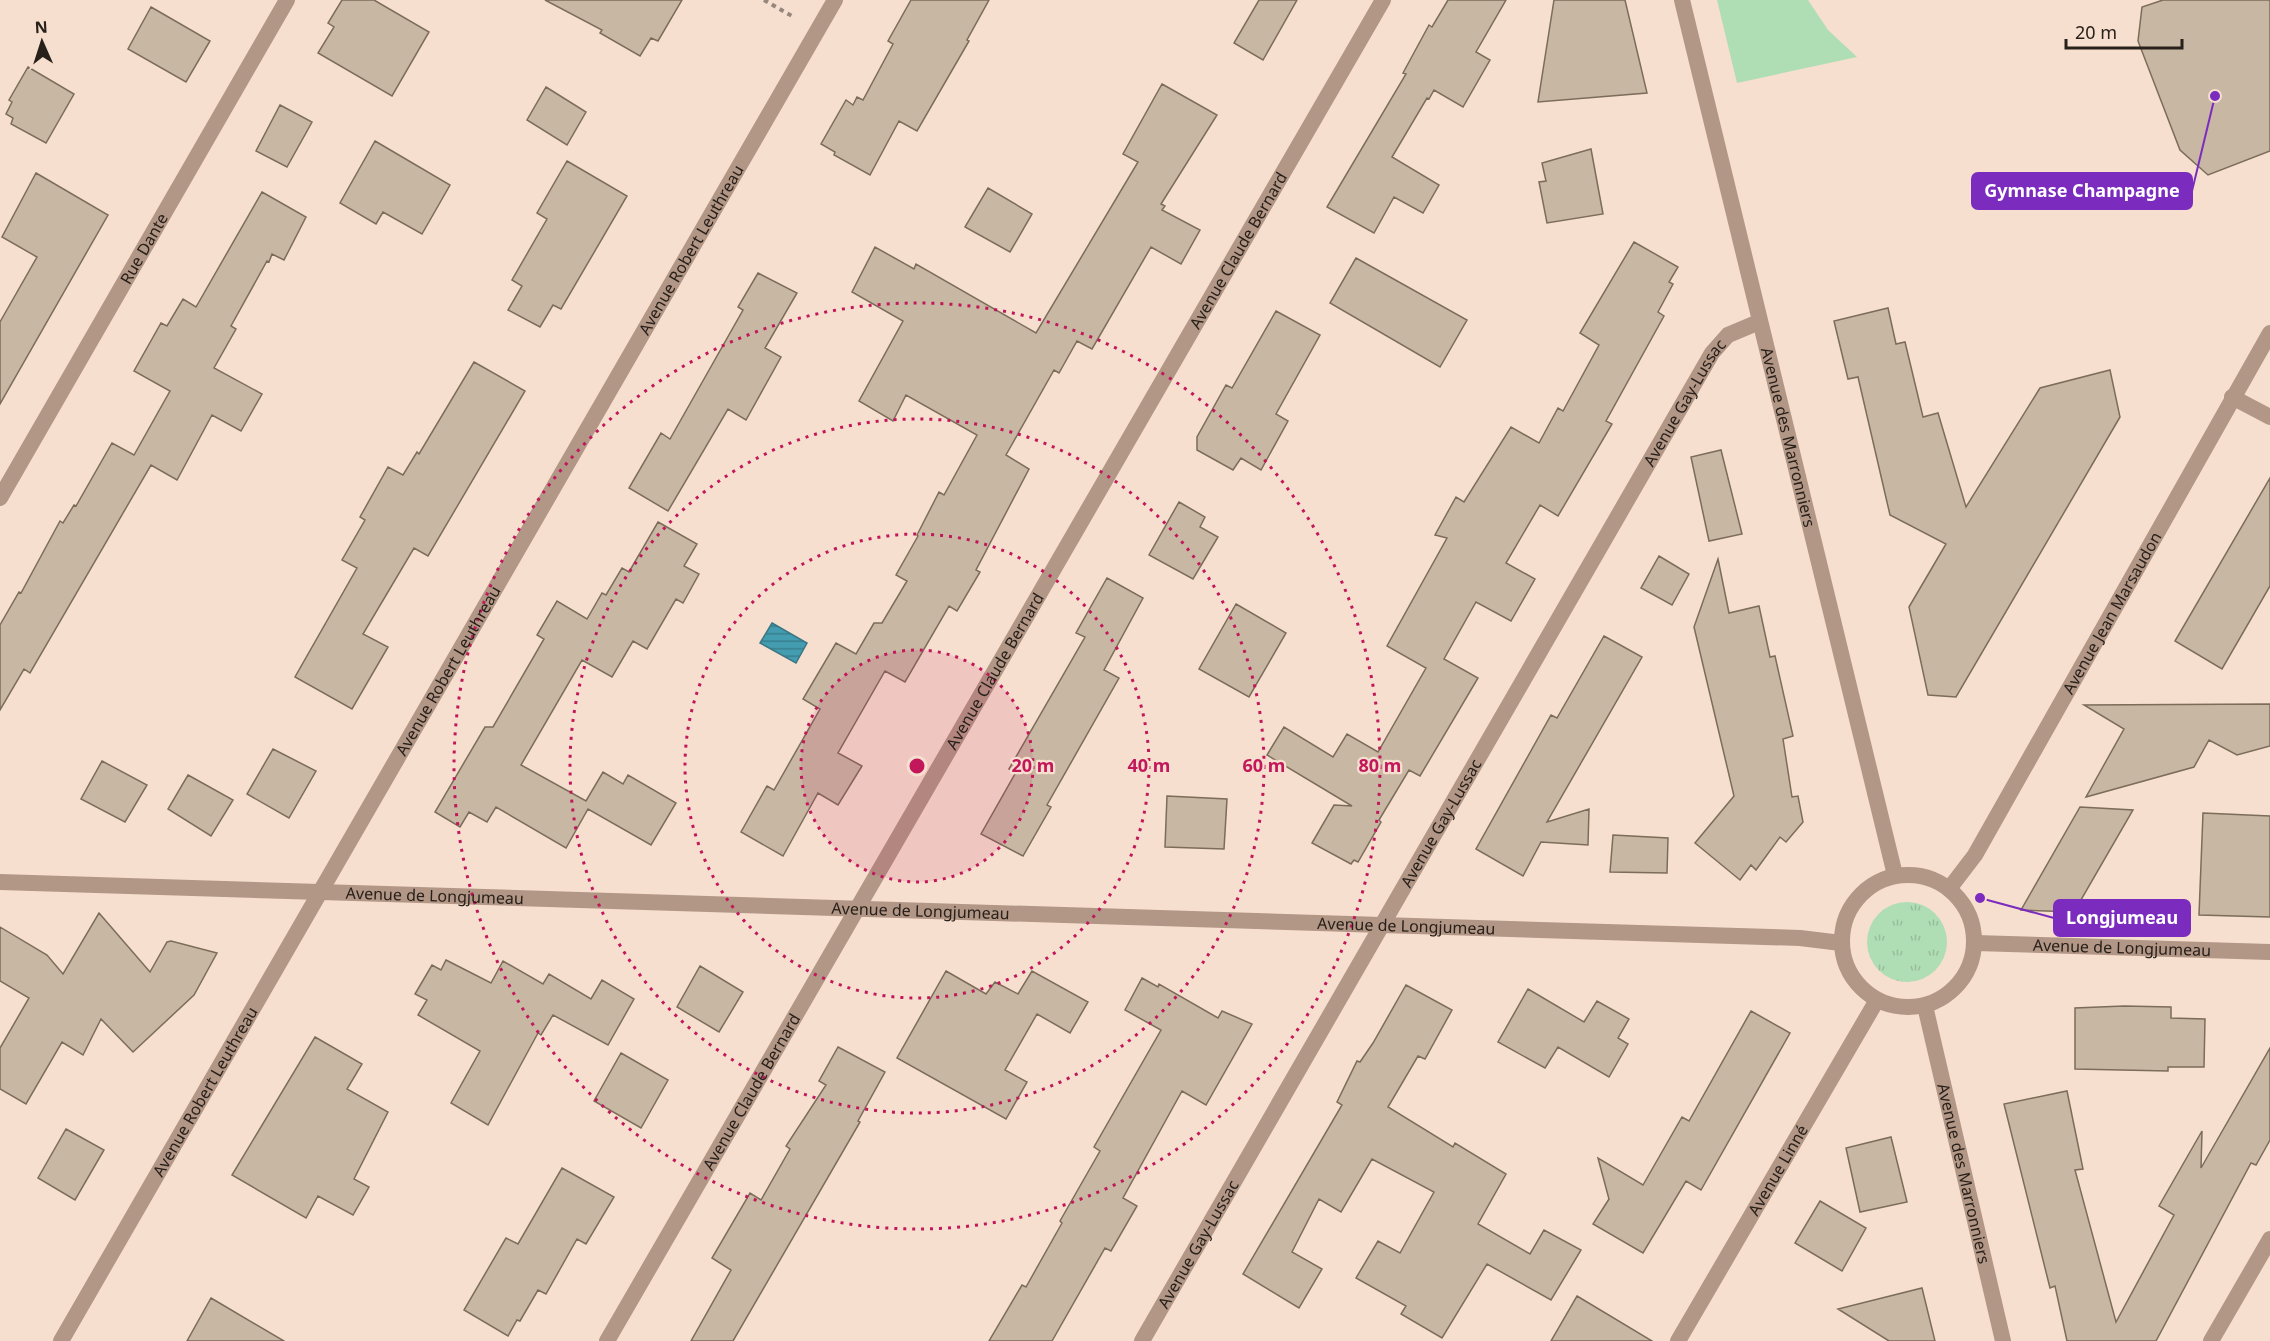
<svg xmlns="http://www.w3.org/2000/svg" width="2270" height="1341" font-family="'Noto Sans',sans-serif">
<defs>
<pattern id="grass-tufts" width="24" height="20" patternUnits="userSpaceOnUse" patternTransform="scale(1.5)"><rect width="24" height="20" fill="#afddb4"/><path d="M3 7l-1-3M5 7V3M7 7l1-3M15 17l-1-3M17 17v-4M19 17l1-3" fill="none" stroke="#97bd9a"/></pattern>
<pattern id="water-rules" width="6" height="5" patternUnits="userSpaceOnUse" patternTransform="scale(1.5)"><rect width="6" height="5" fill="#439cb0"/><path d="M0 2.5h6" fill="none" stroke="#387f8e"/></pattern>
</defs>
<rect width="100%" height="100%" fill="#f6dfce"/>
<path fill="url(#grass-tufts)" d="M1867 942a40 40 0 1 1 80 0a40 40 0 1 1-80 0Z"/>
<path fill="#afddb4" d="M 1717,0 L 1808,0 L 1828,30 L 1857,57 L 1737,83 Z"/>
<path fill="url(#water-rules)" stroke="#3b7783" stroke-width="1.5" d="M 772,623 L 807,643 L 796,663 L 760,643 Z"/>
<path fill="#c8b7a2" stroke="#7c6c5a" stroke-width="1.5" d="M 342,0 L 374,0 L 429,32 L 392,96 L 318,53 L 334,27 L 328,23 Z
M 545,0 L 682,0 L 658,41 L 651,38 L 640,56 L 600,33 L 602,30 Z
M 911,0 L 989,0 L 967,40 L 969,41 L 917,131 L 899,121 L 870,175 L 834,155 L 835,152 L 821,144 L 846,100 L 853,105 L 857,97 L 863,100 L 893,44 L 888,41 Z
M 1259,0 L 1297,0 L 1263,60 L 1234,43 Z
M 1448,0 L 1506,0 L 1476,52 L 1490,60 L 1463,107 L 1434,90 L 1429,99 L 1427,98 L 1392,157 L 1439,185 L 1423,213 L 1394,197 L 1374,233 L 1327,207 L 1406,74 L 1403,73 L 1429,25 L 1432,27 Z
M 1554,0 L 1625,0 L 1647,93 L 1538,102 Z
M 2163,0 L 2270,0 L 2270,151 L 2208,175 L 2180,150 L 2138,41 L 2142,7 Z
M 151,7 L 210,41 L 186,82 L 128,49 Z
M 28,67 L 74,94 L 46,143 L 11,124 L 13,118 L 6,114 L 12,102 L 9,100 Z
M 1162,84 L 1217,115 L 1161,204 L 1165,206 L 1162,210 L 1200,230 L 1181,264 L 1151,247 L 1092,349 L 1077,341 L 1059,373 L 1054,370 L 1006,455 L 1029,469 L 976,570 L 980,572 L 957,611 L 949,606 L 905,682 L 885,671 L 838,753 L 862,766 L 838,805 L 818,793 L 783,856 L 741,832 L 767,786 L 774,790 L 820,709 L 803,699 L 836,643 L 856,654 L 874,623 L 882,623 L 907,581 L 896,575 L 918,536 L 917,535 L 939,492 L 944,495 L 977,435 L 906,395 L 893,421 L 859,401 L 903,321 L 852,292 L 875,247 L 914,269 L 916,264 L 1036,333 L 1138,162 L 1123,154 Z
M 546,87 L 586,112 L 567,145 L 527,120 Z
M 280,105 L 312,122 L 287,167 L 256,151 Z
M 375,141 L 450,185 L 422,234 L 383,212 L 376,224 L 340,203 Z
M 1591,149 L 1603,214 L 1547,223 L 1539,182 L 1546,181 L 1542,163 Z
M 567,161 L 627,196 L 561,309 L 553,305 L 540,327 L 508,310 L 522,286 L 512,280 L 547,219 L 537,213 Z
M 36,173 L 108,215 L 0,404 L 0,322 L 37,257 L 2,237 Z
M 988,188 L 1032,214 L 1010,252 L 965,227 Z
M 262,192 L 306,217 L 284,260 L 272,254 L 269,262 L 267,261 L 231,326 L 236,329 L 214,368 L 262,394 L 241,431 L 212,415 L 177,480 L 151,465 L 30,673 L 24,669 L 0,710 L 0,625 L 19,592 L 21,593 L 60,521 L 63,523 L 74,505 L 76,506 L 112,443 L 134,455 L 170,391 L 134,371 L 161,323 L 167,326 L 183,299 L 196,307 Z
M 1634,242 L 1678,267 L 1669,282 L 1673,284 L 1658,312 L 1664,316 L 1606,421 L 1612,424 L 1558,516 L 1540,505 L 1506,563 L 1535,579 L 1511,621 L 1476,602 L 1444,659 L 1478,678 L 1420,776 L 1409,770 L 1379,820 L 1381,822 L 1358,862 L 1354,860 L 1351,864 L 1312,843 L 1334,805 L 1352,806 L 1267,755 L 1284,727 L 1333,757 L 1347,734 L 1378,752 L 1426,668 L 1387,646 L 1447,538 L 1435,535 L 1456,497 L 1464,502 L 1511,427 L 1539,443 L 1558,408 L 1563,411 L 1599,345 L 1580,333 Z
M 1356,258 L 1467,320 L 1440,367 L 1330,303 Z
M 758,273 L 797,293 L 765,348 L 781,357 L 746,420 L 728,409 L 668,511 L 629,488 L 661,433 L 670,439 L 743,310 L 738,307 Z
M 1888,308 L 1896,344 L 1905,342 L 1923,417 L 1938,413 L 1966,507 L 2040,388 L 2110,370 L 2120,417 L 1956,697 L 1928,695 L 1909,607 L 1946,544 L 1890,515 L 1858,377 L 1848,379 L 1834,321 Z
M 1276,311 L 1320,335 L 1276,414 L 1288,421 L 1261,470 L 1241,458 L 1233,470 L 1197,450 L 1197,437 L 1226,385 L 1232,388 Z
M 474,362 L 525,391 L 428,556 L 414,548 L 363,634 L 388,647 L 352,709 L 295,677 L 357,568 L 342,560 L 365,520 L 360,517 L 388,467 L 403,475 L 417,452 L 419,454 Z
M 1721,450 L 1742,534 L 1709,541 L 1691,457 Z
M 2270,478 L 2270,586 L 2222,669 L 2175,641 Z
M 1179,502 L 1205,517 L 1200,527 L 1218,537 L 1193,579 L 1149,555 Z
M 658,522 L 697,544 L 684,566 L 699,574 L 683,603 L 676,599 L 647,649 L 633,641 L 612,677 L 582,660 L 521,765 L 586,801 L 603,772 L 623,784 L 628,775 L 676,803 L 651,845 L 588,809 L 566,848 L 496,807 L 487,822 L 469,812 L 460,827 L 435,812 L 485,727 L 493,727 L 544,639 L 537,635 L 557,601 L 587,619 L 602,593 L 606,595 L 622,568 L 629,572 Z
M 1659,556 L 1689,574 L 1672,605 L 1641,588 Z
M 1718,559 L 1729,613 L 1759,606 L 1770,657 L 1775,656 L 1793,736 L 1783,739 L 1792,797 L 1798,796 L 1803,822 L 1786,842 L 1780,837 L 1756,870 L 1751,865 L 1740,880 L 1695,843 L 1734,796 L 1694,627 Z
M 1107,578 L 1143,598 L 1104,670 L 1119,678 L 1047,805 L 1051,807 L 1023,856 L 981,834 L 1016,772 L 1009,769 L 1085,637 L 1076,633 Z
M 1236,604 L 1286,633 L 1249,697 L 1199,669 Z
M 1604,636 L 1642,657 L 1547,822 L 1589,809 L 1588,845 L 1541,842 L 1523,876 L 1476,849 L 1551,715 L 1557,718 Z
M 2270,704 L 2270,746 L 2237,755 L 2209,740 L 2194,767 L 2086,797 L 2124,729 L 2084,705 Z
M 273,749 L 316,771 L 289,818 L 247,794 Z
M 102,761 L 147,785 L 125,822 L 81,799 Z
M 188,775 L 233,800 L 211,836 L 168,809 Z
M 1167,796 L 1227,799 L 1224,849 L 1165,847 Z
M 2080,807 L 2133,810 L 2074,912 L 2021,910 Z
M 2203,813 L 2270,816 L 2270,917 L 2199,915 Z
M 1613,835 L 1668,838 L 1667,873 L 1610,872 Z
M 99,913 L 150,972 L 167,942 L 171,941 L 217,953 L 194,995 L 133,1052 L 101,1019 L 83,1055 L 62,1042 L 26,1104 L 0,1089 L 0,1048 L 29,998 L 0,981 L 0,927 L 47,955 L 63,974 Z
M 446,960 L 491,983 L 503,961 L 543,984 L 549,974 L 591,999 L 602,980 L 634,999 L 608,1045 L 553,1015 L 541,1035 L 538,1033 L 488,1125 L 451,1103 L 480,1051 L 418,1015 L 427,1000 L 415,994 L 432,965 L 441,970 Z
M 700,966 L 743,992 L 719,1032 L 677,1007 Z
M 946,971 L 986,994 L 995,982 L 1018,994 L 1032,971 L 1088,1002 L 1070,1033 L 1037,1014 L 1005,1070 L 1027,1082 L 1006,1119 L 897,1058 Z
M 1142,978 L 1158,987 L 1159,984 L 1218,1018 L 1222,1011 L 1252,1024 L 1206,1105 L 1182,1091 L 1123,1198 L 1137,1206 L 1111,1251 L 1105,1248 L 1052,1341 L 989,1341 L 1022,1285 L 1026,1287 L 1062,1223 L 1060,1221 L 1100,1151 L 1094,1147 L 1161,1030 L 1125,1010 Z
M 1406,985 L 1452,1010 L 1425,1059 L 1418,1056 L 1388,1107 L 1453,1147 L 1455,1143 L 1506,1174 L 1478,1224 L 1530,1254 L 1544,1230 L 1581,1250 L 1551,1300 L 1487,1264 L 1442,1338 L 1401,1314 L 1406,1306 L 1356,1278 L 1378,1241 L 1400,1253 L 1434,1192 L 1372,1159 L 1341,1212 L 1319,1199 L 1292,1252 L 1322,1269 L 1299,1308 L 1243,1274 L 1342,1105 L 1337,1102 L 1357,1061 L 1360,1062 L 1373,1043 Z
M 1528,989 L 1584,1022 L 1597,1001 L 1629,1019 L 1618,1038 L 1628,1044 L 1609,1077 L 1558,1047 L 1545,1068 L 1498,1042 Z
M 2124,1006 L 2171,1007 L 2171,1018 L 2205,1019 L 2204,1067 L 2168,1067 L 2168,1071 L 2075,1069 L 2075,1008 Z
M 1751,1011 L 1790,1033 L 1701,1190 L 1686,1181 L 1643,1253 L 1593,1224 L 1609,1199 L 1598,1158 L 1643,1185 L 1682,1117 L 1689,1121 Z
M 315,1037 L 362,1064 L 347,1089 L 388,1112 L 354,1179 L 369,1187 L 353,1215 L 318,1196 L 306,1218 L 232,1175 Z
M 838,1047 L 885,1072 L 858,1121 L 860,1122 L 733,1341 L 691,1341 L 731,1270 L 712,1258 L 750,1193 L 761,1200 L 790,1149 L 786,1146 L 826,1085 L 819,1081 Z
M 2270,1048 L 2270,1140 L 2256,1165 L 2251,1163 L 2156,1341 L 2067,1341 L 2055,1286 L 2050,1288 L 2004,1104 L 2067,1091 L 2083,1169 L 2075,1170 L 2116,1322 L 2174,1215 L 2159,1206 L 2202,1131 L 2201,1168 Z
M 621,1053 L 668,1080 L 641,1128 L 594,1101 Z
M 66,1129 L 104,1150 L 75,1200 L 38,1178 Z
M 1891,1137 L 1907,1202 L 1860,1212 L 1846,1148 Z
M 562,1168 L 614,1197 L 586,1244 L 577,1239 L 546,1294 L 538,1290 L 520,1321 L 517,1320 L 508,1336 L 464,1310 L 506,1238 L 518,1244 Z
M 1820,1201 L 1866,1228 L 1842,1271 L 1795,1243 Z
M 1922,1288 L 1935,1341 L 1889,1341 L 1838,1309 Z
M 1577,1296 L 1652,1341 L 1551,1341 Z
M 211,1298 L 284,1341 L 187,1341 Z"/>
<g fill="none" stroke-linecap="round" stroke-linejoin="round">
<path stroke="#96867b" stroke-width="4" stroke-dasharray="4.5 4.5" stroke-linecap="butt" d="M 764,0 L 792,16"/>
<path stroke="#b29686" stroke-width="16" d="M 2232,397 L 2270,417"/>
<g stroke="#b29686" stroke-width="16">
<path id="s1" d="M 1682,0 L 1895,875"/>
<path id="s2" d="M 0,498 L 287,0"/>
<path id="s3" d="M 1949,889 L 1975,855 L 2270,333"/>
<path id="s4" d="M 1925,1006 L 2003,1341"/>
<path id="s5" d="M 61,1341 L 835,0"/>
<path id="s6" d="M 607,1341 L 1383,0"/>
<path id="s7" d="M 1142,1341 L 1712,353 L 1728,335 L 1759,322"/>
<path id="s8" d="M 1678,1341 L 1877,1000"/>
<path d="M 2211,1341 L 2270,1239"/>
</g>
<g stroke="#b29686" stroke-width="16">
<circle cx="1908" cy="941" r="66"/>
<path id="s9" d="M 0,882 L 1800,938 L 1841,943"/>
<path id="s10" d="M 1975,943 L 2270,952"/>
</g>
</g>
<circle cx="917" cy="766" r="116" fill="#c2185b" fill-opacity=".12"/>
<g fill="none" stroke="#c2185b" stroke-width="3" stroke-dasharray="3 6">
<circle cx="917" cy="766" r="116"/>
<circle cx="917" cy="766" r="232"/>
<circle cx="917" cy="766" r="347"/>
<circle cx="917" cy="766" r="463"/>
</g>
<g text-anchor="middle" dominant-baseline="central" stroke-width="4.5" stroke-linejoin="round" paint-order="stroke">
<g font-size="16" fill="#28201a" stroke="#f6dfce">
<text stroke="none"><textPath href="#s2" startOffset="288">Rue Dante</textPath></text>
<text stroke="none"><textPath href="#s5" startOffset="1260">Avenue Robert Leuthreau</textPath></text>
<text stroke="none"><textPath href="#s6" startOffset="1260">Avenue Claude Bernard</textPath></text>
<text stroke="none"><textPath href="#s7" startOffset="1084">Avenue Gay-Lussac</textPath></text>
<text stroke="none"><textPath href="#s1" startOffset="450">Avenue des Marronniers</textPath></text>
<text stroke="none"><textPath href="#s3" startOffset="321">Avenue Jean Marsaudon</textPath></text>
<text stroke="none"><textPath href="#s5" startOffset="774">Avenue Robert Leuthreau</textPath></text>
<text stroke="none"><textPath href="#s6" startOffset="774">Avenue Claude Bernard</textPath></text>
<text stroke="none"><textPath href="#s7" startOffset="598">Avenue Gay-Lussac</textPath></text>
<text stroke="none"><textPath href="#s9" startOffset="435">Avenue de Longjumeau</textPath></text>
<text stroke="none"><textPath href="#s9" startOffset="921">Avenue de Longjumeau</textPath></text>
<text stroke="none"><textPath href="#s9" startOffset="1407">Avenue de Longjumeau</textPath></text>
<text stroke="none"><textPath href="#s10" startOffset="147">Avenue de Longjumeau</textPath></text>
<text stroke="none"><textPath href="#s5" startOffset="288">Avenue Robert Leuthreau</textPath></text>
<text stroke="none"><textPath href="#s6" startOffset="288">Avenue Claude Bernard</textPath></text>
<text stroke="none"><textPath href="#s8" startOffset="198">Avenue Linné</textPath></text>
<text stroke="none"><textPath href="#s4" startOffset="172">Avenue des Marronniers</textPath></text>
<text stroke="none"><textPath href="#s7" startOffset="112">Avenue Gay-Lussac</textPath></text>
</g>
</g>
<circle cx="917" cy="766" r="9" fill="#c2185b" stroke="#f6dfce" stroke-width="3"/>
<g font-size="18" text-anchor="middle" font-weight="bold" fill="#c2185b" stroke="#f6dfce" stroke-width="4.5" stroke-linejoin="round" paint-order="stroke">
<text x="1033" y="772">20 m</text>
<text x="1149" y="772">40 m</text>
<text x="1264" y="772">60 m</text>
<text x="1380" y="772">80 m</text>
</g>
<path fill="none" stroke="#7b2cbf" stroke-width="2" d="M2215 96L2192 191M1980 898L2054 918"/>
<g fill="#7b2cbf" stroke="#f6dfce" stroke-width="2">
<circle cx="2215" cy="96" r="6"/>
<circle cx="1980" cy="898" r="6"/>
</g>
<g fill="#7b2cbf" stroke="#7b2cbf" stroke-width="2">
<rect x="1972" y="173" width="220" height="36" rx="6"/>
<rect x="2054" y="900" width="136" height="36" rx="6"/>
</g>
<g font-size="18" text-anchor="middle" font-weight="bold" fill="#fff">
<text x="2082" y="197">Gymnase Champagne</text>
<text x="2122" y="924">Longjumeau</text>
</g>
<g transform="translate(42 42) rotate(357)" stroke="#f6dfce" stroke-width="4.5" paint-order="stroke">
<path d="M0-4.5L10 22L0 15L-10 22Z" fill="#28201a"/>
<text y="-9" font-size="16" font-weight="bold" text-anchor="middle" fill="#28201a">N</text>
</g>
<path d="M2066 39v9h116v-9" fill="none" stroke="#28201a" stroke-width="3"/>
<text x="2075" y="39" font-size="18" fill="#28201a" stroke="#f6dfce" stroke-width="4.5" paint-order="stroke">20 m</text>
</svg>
